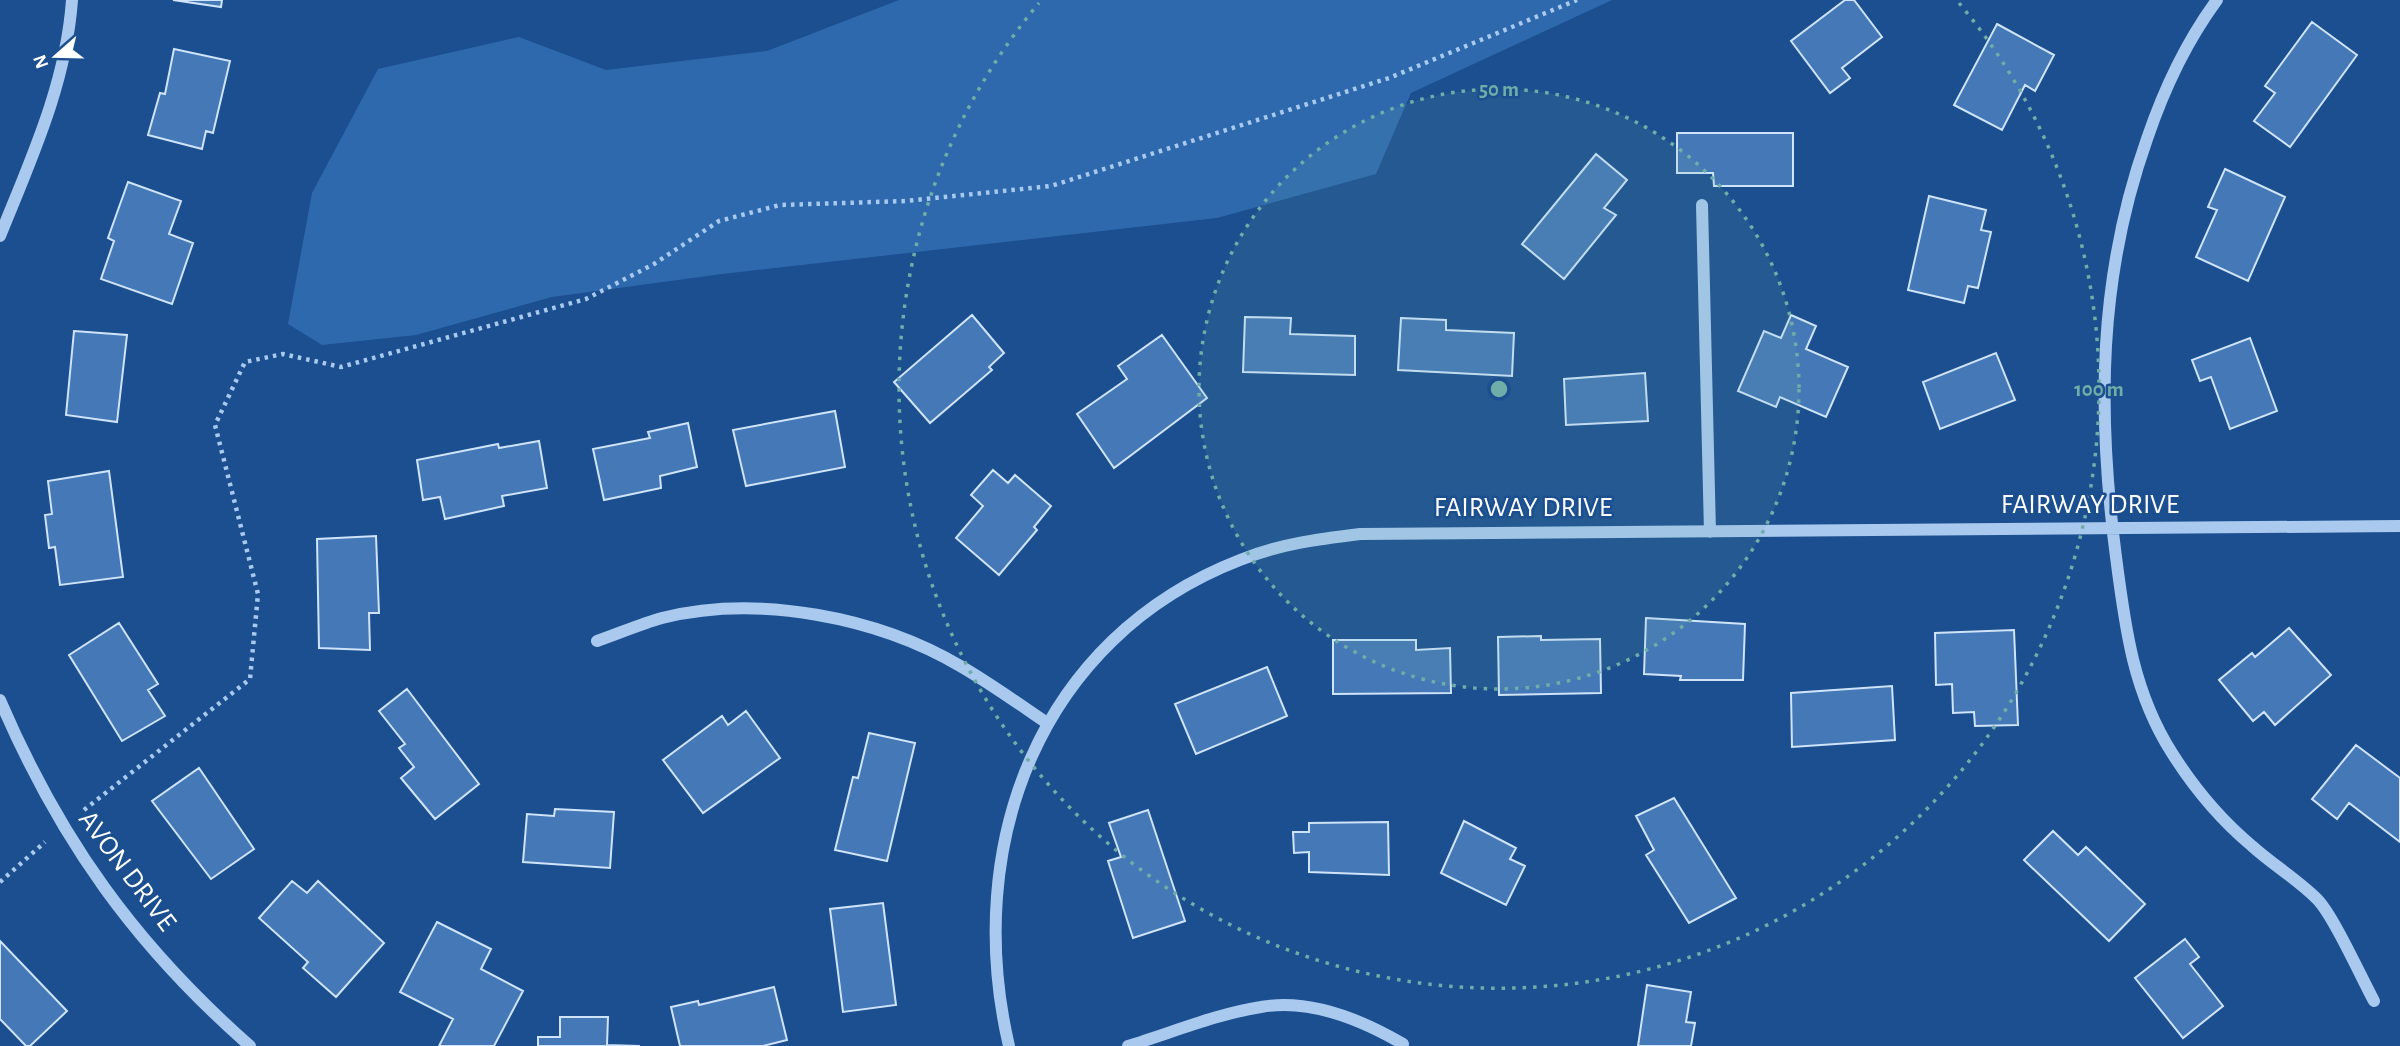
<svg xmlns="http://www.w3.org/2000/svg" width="2400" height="1046" font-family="'Alegreya Sans',sans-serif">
<rect width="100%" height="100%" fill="#1b4f8f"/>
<path fill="#2e69ad" d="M 899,0 L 1612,0 L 1411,93 L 1376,174 L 1217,218 L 722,274 L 552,297 L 416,335 L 322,345 L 288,324 L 312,193 L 378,69 L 519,37 L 606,70 L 767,51 Z"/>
<path fill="#4478b7" stroke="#cfe3fa" stroke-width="2" d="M 173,0 L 222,0 L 221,7 Z
M 1845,0 L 1854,0 L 1882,37 L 1842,68 L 1850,78 L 1830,93 L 1791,41 Z
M 2312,22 L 2357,55 L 2290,147 L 2254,121 L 2275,93 L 2265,86 Z
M 1997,24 L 2054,55 L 2035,91 L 2025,85 L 2002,130 L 1954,105 Z
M 174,49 L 230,61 L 213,133 L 206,131 L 202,149 L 148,135 L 160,93 L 165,94 Z
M 1677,133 L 1793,133 L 1793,186 L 1714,186 L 1713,173 L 1677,173 Z
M 1596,154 L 1627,180 L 1604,208 L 1616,215 L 1564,279 L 1522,244 Z
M 2225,169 L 2285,197 L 2248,281 L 2196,257 L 2217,210 L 2208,207 Z
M 128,182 L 181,201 L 169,234 L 193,243 L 172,304 L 101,279 L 114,241 L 108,238 Z
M 1929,196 L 1986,210 L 1981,230 L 1991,232 L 1978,288 L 1968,286 L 1964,303 L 1908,290 Z
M 972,315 L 1004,353 L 989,367 L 992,370 L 930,423 L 894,382 Z
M 1791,315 L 1816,326 L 1806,349 L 1848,367 L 1826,417 L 1780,397 L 1776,407 L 1738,391 L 1764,331 L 1781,338 Z
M 1245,317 L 1291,318 L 1290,334 L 1355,336 L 1355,375 L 1243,372 Z
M 1401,318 L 1446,320 L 1446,330 L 1514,333 L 1512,376 L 1398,370 Z
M 74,331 L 127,335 L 117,422 L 66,415 Z
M 1162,335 L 1207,398 L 1114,468 L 1077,414 L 1127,379 L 1118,366 Z
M 2250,338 L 2277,411 L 2230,429 L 2211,377 L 2200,381 L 2192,360 Z
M 1996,353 L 2015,400 L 1940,429 L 1923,382 Z
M 1645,373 L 1648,421 L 1566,425 L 1564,379 Z
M 835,411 L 845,467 L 746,486 L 733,430 Z
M 688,423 L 697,467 L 660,476 L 661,488 L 604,500 L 593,449 L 650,438 L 648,432 Z
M 539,441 L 547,488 L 502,496 L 504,506 L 445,519 L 440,497 L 423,500 L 417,460 L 498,444 L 499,448 Z
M 993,470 L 1008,483 L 1015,475 L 1051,506 L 1034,527 L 1037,530 L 999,575 L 956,538 L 983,506 L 971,495 Z
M 109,471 L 123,577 L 60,585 L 55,547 L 49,548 L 45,515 L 52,514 L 48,481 Z
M 376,536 L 379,613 L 369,613 L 370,650 L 319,648 L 317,539 Z
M 1646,618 L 1745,624 L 1743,680 L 1680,680 L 1681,676 L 1644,674 Z
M 119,623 L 158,684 L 148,690 L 165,716 L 122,741 L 69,655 Z
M 2289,628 L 2331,675 L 2275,725 L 2264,712 L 2253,721 L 2219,680 L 2252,653 L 2255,657 Z
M 2014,630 L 2018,725 L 1975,726 L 1974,712 L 1953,713 L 1952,684 L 1936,685 L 1935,633 Z
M 1541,636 L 1541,640 L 1600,639 L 1601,693 L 1499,695 L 1498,637 Z
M 1333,640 L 1416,640 L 1416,650 L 1450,648 L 1451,693 L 1333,694 Z
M 1267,667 L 1287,716 L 1196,754 L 1175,704 Z
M 1892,686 L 1895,740 L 1792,747 L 1791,693 Z
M 407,689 L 479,784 L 435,819 L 401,778 L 414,767 L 399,748 L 405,744 L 379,711 Z
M 746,711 L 780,758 L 703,813 L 663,760 L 722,716 L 728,725 Z
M 869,733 L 915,743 L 887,861 L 835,850 L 853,777 L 858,778 Z
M 2356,745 L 2400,778 L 2400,842 L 2349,803 L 2337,819 L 2312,799 Z
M 199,768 L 254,849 L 211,879 L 152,801 Z
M 1674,798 L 1736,898 L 1689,923 L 1646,855 L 1654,850 L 1636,816 Z
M 555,809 L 614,812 L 610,868 L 523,862 L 527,814 L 554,816 Z
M 1148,810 L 1185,921 L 1133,938 L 1108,861 L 1121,857 L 1109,823 Z
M 1464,821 L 1516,848 L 1510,859 L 1525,866 L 1506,905 L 1441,873 Z
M 1388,822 L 1389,875 L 1309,872 L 1309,852 L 1294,853 L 1293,832 L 1309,832 L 1309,823 Z
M 2053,831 L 2078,855 L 2086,847 L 2145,904 L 2109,941 L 2024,860 Z
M 292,881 L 307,893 L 318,881 L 384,943 L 336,997 L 303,968 L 308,962 L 259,918 Z
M 883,903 L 896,1005 L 843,1012 L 830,909 Z
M 437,922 L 491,949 L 481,969 L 523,991 L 494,1046 L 439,1046 L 453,1019 L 400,992 Z
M 2185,939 L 2199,957 L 2190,964 L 2223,1006 L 2183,1038 L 2135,978 Z
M 0,941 L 67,1011 L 30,1046 L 26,1046 L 0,1019 Z
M 1647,985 L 1691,992 L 1686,1022 L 1695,1023 L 1691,1046 L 1638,1046 Z
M 774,987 L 787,1040 L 763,1046 L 680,1046 L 671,1007 L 698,1001 L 699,1005 Z
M 560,1017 L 608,1017 L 607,1045 L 640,1046 L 538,1046 L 538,1037 L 560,1037 Z"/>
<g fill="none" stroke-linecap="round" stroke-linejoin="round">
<path stroke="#a9c9ee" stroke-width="4.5" stroke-dasharray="3.5 5" stroke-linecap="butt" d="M 84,810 L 250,679 L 258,594 L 215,425 L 245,362 L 283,354 L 341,367 L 586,299 L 654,264 L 719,221 L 780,205 L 906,201 L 1051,186 L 1389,78 L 1577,0
M 0,882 L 45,842"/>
<path stroke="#a9c9ee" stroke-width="12" d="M 2217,0 C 2186,42 2164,89 2147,139 C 2098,277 2097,412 2116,557 C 2125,627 2133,692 2172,753 C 2194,788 2221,820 2252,846 C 2273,865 2297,879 2317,899 C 2333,915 2361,977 2374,1001
M 1702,205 L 1710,532
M 0,236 C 31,159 66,84 72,0
M 597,641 C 618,634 640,624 662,618 C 758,594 878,617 962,667 C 991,684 1019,704 1047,723
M 0,700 C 60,840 135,945 250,1046
M 1009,1046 C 962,845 1039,638 1240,560 C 1279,544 1319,539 1360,534 L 2400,526
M 1128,1046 C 1171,1033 1216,1014 1261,1007 C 1311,998 1362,1020 1403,1044"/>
</g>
<circle cx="1499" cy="389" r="300" fill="#6fada8" fill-opacity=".12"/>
<g fill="none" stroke="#6fada8" stroke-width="3.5" stroke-dasharray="3.5 7">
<circle cx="1499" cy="389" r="300"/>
<path d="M1959 3A600 600 0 1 1 1039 3"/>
</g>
<g text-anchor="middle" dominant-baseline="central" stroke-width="5" stroke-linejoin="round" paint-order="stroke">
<g font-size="28" fill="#fff" stroke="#1b4f8f">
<text x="2090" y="505">FAIRWAY DRIVE</text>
<text x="1523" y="508">FAIRWAY DRIVE</text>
<text transform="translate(127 871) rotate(53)">AVON DRIVE</text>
</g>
</g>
<circle cx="1499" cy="389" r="10" fill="#6fada8" stroke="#1b4f8f" stroke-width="3.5"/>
<g font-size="21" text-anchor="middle" font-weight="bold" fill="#6fada8" stroke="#1b4f8f" stroke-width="5" stroke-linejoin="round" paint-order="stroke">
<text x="1499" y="96">50 m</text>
<text x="2099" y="396">100 m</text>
</g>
<g transform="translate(56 56) rotate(250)" stroke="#1b4f8f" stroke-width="5" paint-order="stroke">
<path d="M0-5L12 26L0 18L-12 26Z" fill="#ffffff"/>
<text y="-10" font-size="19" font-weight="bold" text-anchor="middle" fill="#ffffff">N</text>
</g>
</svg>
